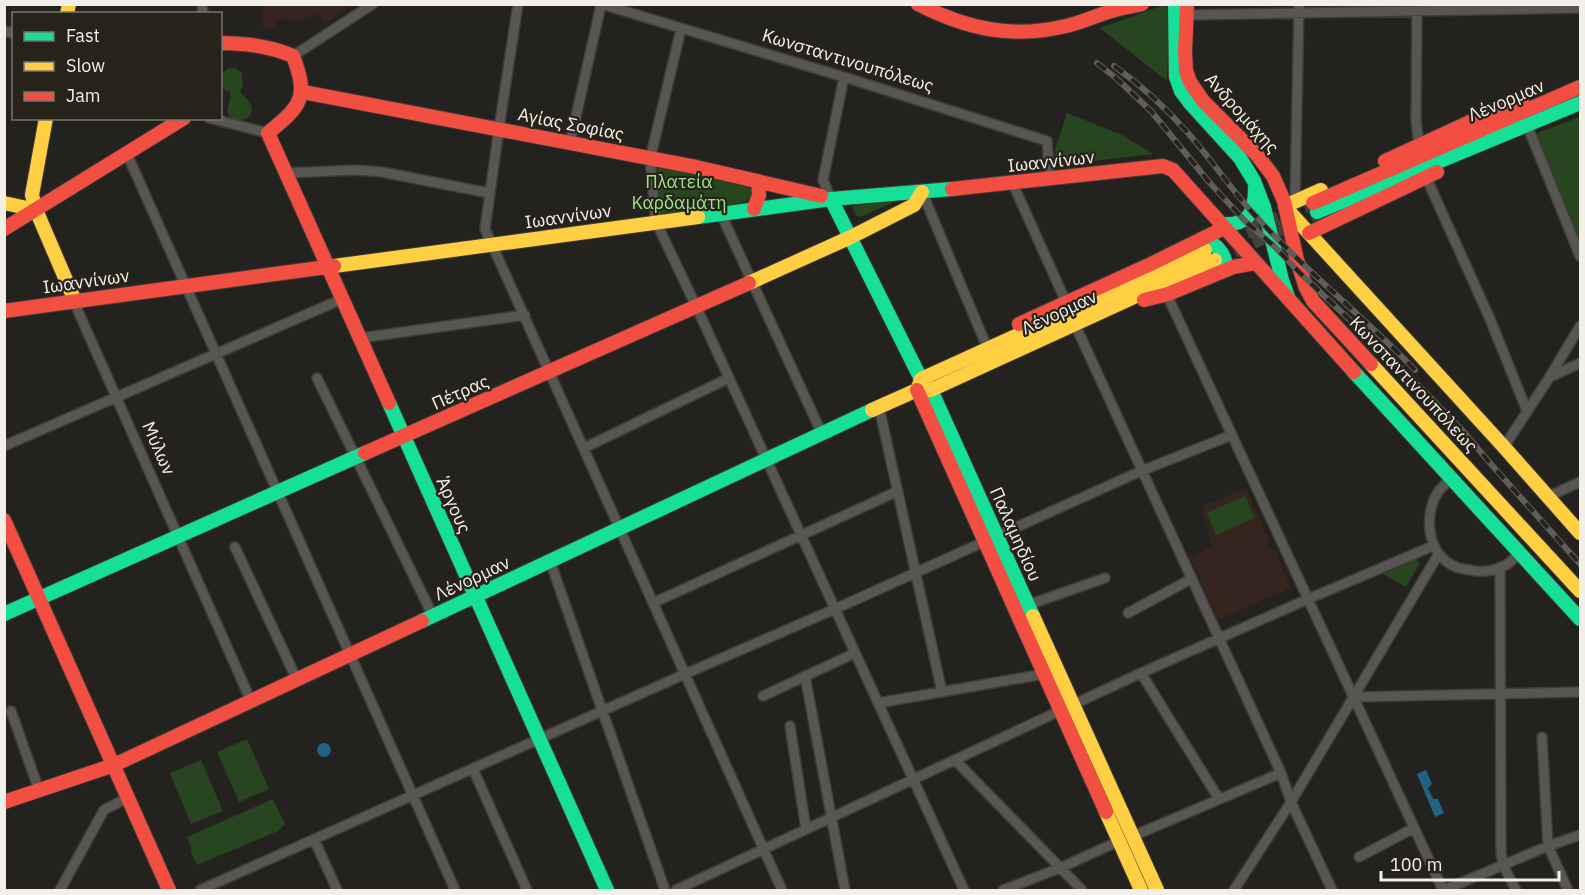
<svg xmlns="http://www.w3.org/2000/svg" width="1585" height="895" font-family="'IBM Plex Sans',sans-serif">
<rect width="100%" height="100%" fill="#24221e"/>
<path fill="#35251e" d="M 261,5 L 261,4 L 353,5 L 322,25 L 322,18 L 319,14 L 305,20 L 276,19 L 276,29 L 262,27 Z
M 1246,488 L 1266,535 L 1268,536 L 1270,540 L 1267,544 L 1270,549 L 1275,550 L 1290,588 L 1277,594 L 1276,592 L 1272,594 L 1273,596 L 1254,604 L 1253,603 L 1249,605 L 1249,606 L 1218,620 L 1190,557 L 1213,546 L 1209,538 L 1207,530 L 1209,529 L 1202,510 L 1204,509 L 1202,506 Z"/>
<path fill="#27461f" d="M 1164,5 L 1169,11 L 1167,81 L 1100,28 Z
M 230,68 L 235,68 L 242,73 L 243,85 L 240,91 L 241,94 C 259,105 254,125 231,119 C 223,110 232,103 230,92 L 223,89 C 218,80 221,72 230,68 Z
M 1067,113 L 1122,135 L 1153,154 L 1061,165 L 1056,163 L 1055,150 Z
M 1580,117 L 1580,247 L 1538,147 L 1536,135 L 1542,131 Z
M 656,165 L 749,185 L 753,190 L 752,196 L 745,202 L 660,215 Z
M 894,201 L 894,202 L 861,217 L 856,216 L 852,207 L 855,205 Z
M 1245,496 L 1255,518 L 1216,535 L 1207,513 Z
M 1415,559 L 1420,563 L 1406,587 L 1383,574 Z
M 247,739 L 269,789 L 239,802 L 217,752 Z
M 201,760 L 223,811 L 191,824 L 170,773 Z
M 273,799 L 285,824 L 278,831 L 197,865 L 190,850 L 192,849 L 187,837 Z"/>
<path fill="#206186" d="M317 750a7 7 0 1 1 14 0a7 7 0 1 1-14 0Z
M 1426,770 L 1432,784 L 1428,788 L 1433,799 L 1438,799 L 1444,813 L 1435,817 L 1417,774 Z"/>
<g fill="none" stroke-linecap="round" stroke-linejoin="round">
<path stroke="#43413c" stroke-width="14" stroke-dasharray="14 7" stroke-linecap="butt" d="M 1208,249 L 1313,203
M 1215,260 L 1317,212"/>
<defs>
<path id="street" d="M 202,4 L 203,14
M 518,4 L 499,128 L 485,229 L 782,890
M 601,4 L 844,77 L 1047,141 L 1050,180
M 1417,11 L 1416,121 L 1419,145
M 1187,15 L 1580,8
M 681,29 L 650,159 L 656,222 L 696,306 L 964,890
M 4,31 L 14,33
M 293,56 L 373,4
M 209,118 L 268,133
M 1527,125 L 1580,256
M 570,143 L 601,5
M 127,154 L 455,890
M 286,173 L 356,170 L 382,172 L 489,193
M 1426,177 L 1490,319 L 1527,411
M 1012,182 L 1066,302
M 922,192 L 984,340
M 831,199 L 823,180 L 844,77
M 1295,201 L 1299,4
M 721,214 L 822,434
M 1167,295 L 1443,890
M 75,301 L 78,311 L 251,701
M 1078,331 L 1281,773 L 1291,802 L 1332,890
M 360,338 L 525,315
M 1550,377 L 1580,363
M 317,378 L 433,616
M 879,407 L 942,692
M 4,446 L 342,299
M 1504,447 L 1549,378 L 1580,326
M 584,448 L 729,378
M 1451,479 C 1447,483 1441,487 1438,492 C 1423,516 1427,555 1456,567 C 1460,569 1465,569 1470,570 C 1481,573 1495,571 1506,565 C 1511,562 1515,557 1520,553
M 1547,497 L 1580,482
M 235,547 L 297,680
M 550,561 L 665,890
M 1500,567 L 1501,853 L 1503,865 L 1516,890
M 653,603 L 898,491
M 1028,605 L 1105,578
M 1128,613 L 1191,579
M 1141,673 L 1219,799
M 805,676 L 845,890
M 763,696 L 855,653
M 1354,697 L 1580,692
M 878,703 L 1044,674
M 11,711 L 39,790
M 790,726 L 806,829
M 1542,737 L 1548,846 L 1568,890
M 955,760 L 1082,890
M 473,769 L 527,890
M 1133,836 L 1281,773
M 314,839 L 337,890
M 1359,857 L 1414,828
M 60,890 L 104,810 L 127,798
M 200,890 L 685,674 L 835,609 L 1141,471 L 1232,435
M 676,890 L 1141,673 L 1308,599 L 1433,546
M 1003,890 L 1060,868 L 1119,841
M 1234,890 L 1291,802 L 1438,555
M 1444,890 L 1548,846 L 1580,835"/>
<path id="fast" d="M 1175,4 L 1176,77 L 1181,91 L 1190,103 L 1240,158 L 1254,181 L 1264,207 L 1282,280 L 1288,297
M 831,199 L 921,379 L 931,390 L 1033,616
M 1317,212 L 1580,103
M 698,217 L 831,199 L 952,189
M 1220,224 C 1248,226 1255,214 1255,188
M 1204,238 C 1217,245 1227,254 1226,270
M 1354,372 L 1580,619
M 389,403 L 607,890
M 4,614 L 365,453
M 422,621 L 872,410"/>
<path id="slow" d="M 67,14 L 69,4
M 46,118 L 32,195 L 36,210 L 75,301
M 4,203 L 36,210
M 1285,206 L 1321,190
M 1286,208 L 1504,447 L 1580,533
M 334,266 L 698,217
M 749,283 L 851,237 L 914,205 L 922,192
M 1371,364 L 1580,591
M 919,385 L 921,379 L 1205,250
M 872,410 L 917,390 L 931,390 L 1215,260
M 1033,616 L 1157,890
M 1106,812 L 1141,890"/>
<path id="jam" d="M 918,4 C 967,29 1012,39 1066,26 C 1084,22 1101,13 1119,9 C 1127,7 1134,6 1142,4
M 1187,4 L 1185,52 L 1186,71 L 1190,82 L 1203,101 L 1257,155 L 1273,176 L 1284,201 L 1297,260 L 1306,288 L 1313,301 L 1371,364
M 220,43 C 245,43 270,46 293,56 C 309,98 301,106 268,133 L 389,403
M 303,92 L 696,167 L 821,196
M 1385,161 L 1498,109 L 1525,106
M 952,189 L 1163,166 L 1173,170 L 1354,372
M 1313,203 L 1580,87
M 754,209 L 759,195 L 758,181
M 4,229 L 184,118
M 1309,233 L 1437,172
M 1144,300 L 1168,294 L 1233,267 L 1255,263
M 4,311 L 334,266
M 1019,324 L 1151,264 L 1224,228
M 917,390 L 1106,812
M 365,453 L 749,283
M 4,520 L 169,890
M 4,802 L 114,765 L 422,621"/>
</defs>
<use href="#street" stroke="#3e3c39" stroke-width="12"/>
<use href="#fast" stroke="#3e3c39" stroke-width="16"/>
<use href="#slow" stroke="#3e3c39" stroke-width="16"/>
<use href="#jam" stroke="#3e3c39" stroke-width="16"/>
<use href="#street" stroke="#575653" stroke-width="9"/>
<use href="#fast" stroke="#16e098" stroke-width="14"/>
<use href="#slow" stroke="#ffcf43" stroke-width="14"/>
<use href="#jam" stroke="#f24e42" stroke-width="14"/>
<defs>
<path id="rail" d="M 1097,63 L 1116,78 L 1151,111 L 1209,182 L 1245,221 L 1274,246 L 1301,274 L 1403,370 L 1433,400 L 1463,431 L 1490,463 L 1580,564
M 1114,66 C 1141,85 1166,108 1188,133 C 1210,158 1229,186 1251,211 C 1302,268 1362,315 1415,370"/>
</defs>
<use href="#rail" stroke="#5f5e5a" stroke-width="6"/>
<use href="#rail" stroke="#27231b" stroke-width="4" stroke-dasharray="11" stroke-linecap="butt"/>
</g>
<g text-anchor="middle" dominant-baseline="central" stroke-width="4.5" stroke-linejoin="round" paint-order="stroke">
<g font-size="18" fill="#f2efe9" stroke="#27231b">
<text transform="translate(848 60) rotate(17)">Κωνσταντινουπόλεως</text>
<text transform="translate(1506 100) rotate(-23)">Λένορμαν</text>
<text transform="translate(1242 113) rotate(48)">Ανδρομάχης</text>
<text transform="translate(571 124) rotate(11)">Αγίας Σοφίας</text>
<text transform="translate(1051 161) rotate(-6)">Ιωαννίνων</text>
<text transform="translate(568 216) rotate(-8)">Ιωαννίνων</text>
<text transform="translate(86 281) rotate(-8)">Ιωαννίνων</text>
<text transform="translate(1059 312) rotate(-25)">Λένορμαν</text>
<text transform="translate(1414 384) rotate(47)">Κωνσταντινουπόλεως</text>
<text transform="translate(460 392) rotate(-24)">Πέτρας</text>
<text transform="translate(159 448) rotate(66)">Μύλων</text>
<text transform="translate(454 505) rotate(66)">Άργους</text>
<text transform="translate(1016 534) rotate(66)">Παλαμηδίου</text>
<text transform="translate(472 578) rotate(-25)">Λένορμαν</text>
</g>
<g font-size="18" fill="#98e586" stroke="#27231b">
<text x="679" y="181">Πλατεία<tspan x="679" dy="21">Καρδαμάτη</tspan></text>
</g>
</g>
<rect width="1585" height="895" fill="none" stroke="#f2efe9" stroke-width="12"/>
<rect x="12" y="12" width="210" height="108" fill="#27231b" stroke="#78756d" stroke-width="1.5"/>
<rect x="24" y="32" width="30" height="9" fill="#16e098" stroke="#78756d" stroke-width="1.5"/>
<text x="66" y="42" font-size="18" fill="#f2efe9">Fast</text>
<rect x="24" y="62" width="30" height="9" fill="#ffcf43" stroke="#78756d" stroke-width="1.5"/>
<text x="66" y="72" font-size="18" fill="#f2efe9">Slow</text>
<rect x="24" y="92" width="30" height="9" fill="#f24e42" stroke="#78756d" stroke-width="1.5"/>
<text x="66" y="102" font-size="18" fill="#f2efe9">Jam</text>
<path d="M1381 871v9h178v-9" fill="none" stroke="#f2efe9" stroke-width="3"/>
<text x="1390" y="871" font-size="18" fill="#f2efe9" stroke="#27231b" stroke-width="4.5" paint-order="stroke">100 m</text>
</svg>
